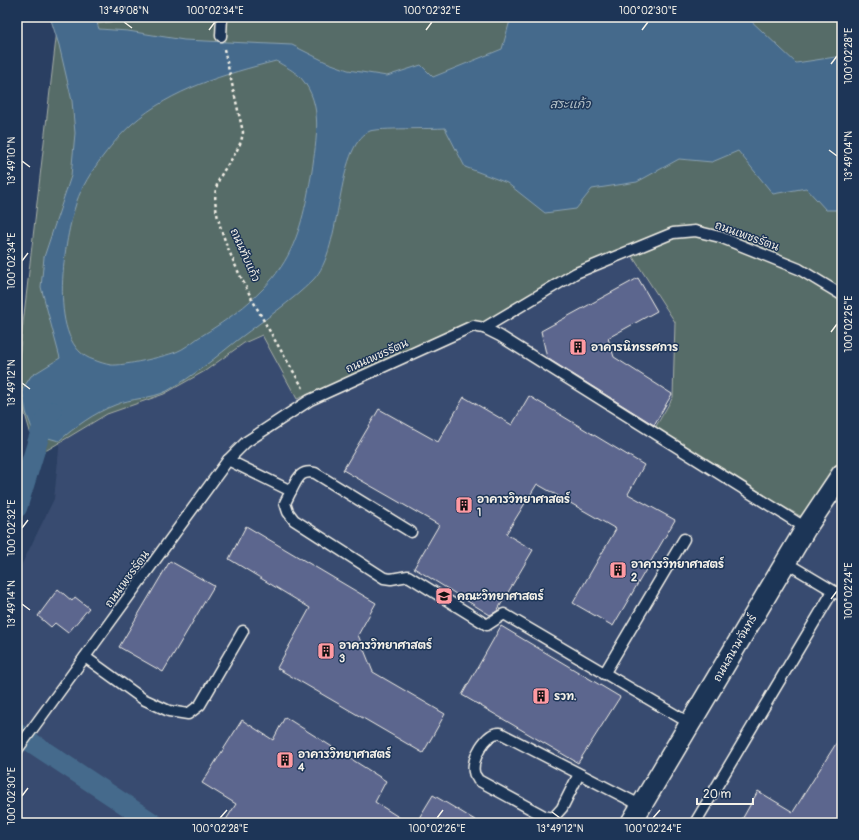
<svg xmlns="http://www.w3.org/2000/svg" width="859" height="840" font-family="Pangolin,'Playpen Sans Thai',sans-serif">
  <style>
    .built { fill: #394b6f }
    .green { fill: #576c68; stroke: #a6aea8 }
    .water { fill: #446b8c; stroke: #8aa1b1; fill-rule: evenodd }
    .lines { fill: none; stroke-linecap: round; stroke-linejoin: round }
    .canal { stroke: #446b8c; stroke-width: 20 }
    .building { fill: #5c668e; stroke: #f4f1e8 }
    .lane-casing { stroke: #f4f1e8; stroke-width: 13 }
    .street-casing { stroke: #f4f1e8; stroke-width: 23 }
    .path { stroke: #f4f1e8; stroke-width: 2.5; stroke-dasharray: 3 3; stroke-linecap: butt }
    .lane { stroke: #1d3557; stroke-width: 10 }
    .street { stroke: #1d3557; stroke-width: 20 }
    .ticks { fill: none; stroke: #f4f1e8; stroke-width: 1.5 }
    .labels { text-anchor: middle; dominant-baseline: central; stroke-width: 3; stroke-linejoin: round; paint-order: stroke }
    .street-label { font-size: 11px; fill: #f4f1e8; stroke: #1d3557 }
    .poi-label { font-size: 11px; font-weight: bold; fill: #f4f1e8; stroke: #1d3557; text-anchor: start }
    .water-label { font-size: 12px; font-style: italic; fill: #b6c2c8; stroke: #1d3557 }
    .neatline { fill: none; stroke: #f4f1e8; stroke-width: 1.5 }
    .ticks-label { font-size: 10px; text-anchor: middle; fill: #f4f1e8 }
  </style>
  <rect width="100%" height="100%" fill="#2a3f62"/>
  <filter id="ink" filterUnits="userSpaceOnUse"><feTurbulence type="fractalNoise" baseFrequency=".025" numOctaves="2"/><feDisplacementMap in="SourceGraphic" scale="8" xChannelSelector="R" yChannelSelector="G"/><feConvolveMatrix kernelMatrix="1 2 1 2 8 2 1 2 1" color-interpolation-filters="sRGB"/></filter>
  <g filter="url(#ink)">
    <polygon class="built" points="77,17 842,17 842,823 17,823 17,574 54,499 94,107"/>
    <polygon class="green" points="141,17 842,17 842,463 802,517 652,433 673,397 675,322 629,251 488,321 297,399 262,335 244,343 205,371 164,394 107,414 37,456 17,386 17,375 57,30"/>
    <path class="water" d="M 50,17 L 95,17 L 99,29 L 128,31 L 184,40 L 292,45 L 326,62 L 348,70 L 387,76 L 421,65 L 433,77 L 502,49 L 511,17 L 747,17 L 796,63 L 842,56 L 842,210 L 826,210 L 806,188 L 773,194 L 738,151 L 712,162 L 679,159 L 637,182 L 592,189 L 576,209 L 545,213 L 507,183 L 465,167 L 445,128 C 432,129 378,128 370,131 C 334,147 344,249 313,280 C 291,302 265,319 240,338 C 216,357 194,376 167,391 C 151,399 131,398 115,405 C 94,413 75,427 59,441 L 34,434 L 26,412 L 22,390 L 31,376 L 60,358 L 41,287 L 44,257 L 71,176 L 75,133 L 72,101 L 59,45 ZM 276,61 C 284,66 295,71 301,78 C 324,104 316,141 312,171 C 306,204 300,239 281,267 C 261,297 229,319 198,338 C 191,343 184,349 176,352 C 162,357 124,366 111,365 C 105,364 99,362 94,360 C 46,346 64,243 75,207 C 82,180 111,143 132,124 C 172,89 225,74 276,61 Z"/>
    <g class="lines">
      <g class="canal">
        <polyline points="17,508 43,424 52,411"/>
        <polyline points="17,733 153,823"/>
      </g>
    </g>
    <g class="building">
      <polygon points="638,278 657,311 608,338 614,357 672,394 654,425 547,358 541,331"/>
      <polygon points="529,396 644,465 628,494 675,520 613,626 573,603 616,529 537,484 506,534 533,550 497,611 490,615 414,568 439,525 343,470 379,409 438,442 464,397 512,425"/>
      <polygon points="246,526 376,603 358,635 373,672 445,714 423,753 277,668 310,608 229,559"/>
      <polygon points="170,561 214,586 163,672 119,647"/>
      <polygon points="58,589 72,601 75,597 89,608 68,633 55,623 51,627 38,616"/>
      <polygon points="501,626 620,697 578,763 462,695"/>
      <polygon points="285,717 386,781 375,802 408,823 224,823 236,804 202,783 242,720 273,740"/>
      <polygon points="842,734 842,823 740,823 758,791 793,812"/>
      <polygon points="433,795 480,823 416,823"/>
    </g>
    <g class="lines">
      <defs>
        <g id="lane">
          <polyline points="221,36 222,17"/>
          <polyline points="484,328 500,336 806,528"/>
          <polyline points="228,460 291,491 285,503 288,512 294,520 384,578 391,579 408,576 487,625 504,614 691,724"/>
          <path d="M 291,491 C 297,480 300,469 315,473 L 411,532"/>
          <polyline points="785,562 842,596"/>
          <polyline points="85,657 143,699 169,711 188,714 200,705 243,631"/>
          <polyline points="604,674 684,539"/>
          <polyline points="17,750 228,460 246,442 310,400 473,326 484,328 576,273 673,233 695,231 720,237 799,269 842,295"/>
          <path d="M 579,774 L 562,808 L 553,818 L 544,816 L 478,780 C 477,777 474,775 474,772 C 471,759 486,732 500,733 L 642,806"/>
          <polyline points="695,823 833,591"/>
        </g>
        <polyline id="street" points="631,823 806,528 842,474"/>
      </defs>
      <use href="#lane" class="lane-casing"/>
      <use href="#street" class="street-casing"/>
      <path class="path" d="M 224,49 L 243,132 C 240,156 220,168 216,189 C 207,234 279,346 303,388"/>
      <use href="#lane" class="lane"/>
      <use href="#street" class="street"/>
    </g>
  </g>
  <path class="ticks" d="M 124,22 L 132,28M 209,30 L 215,22M 426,30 L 432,22M 642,30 L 648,22M 831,64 L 837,56M 829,150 L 837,156M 22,161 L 30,167M 22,261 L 28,253M 831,332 L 837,324M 22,383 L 30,389M 22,528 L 28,520M 831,599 L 837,591M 22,604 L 30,610M 22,796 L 28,788M 552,812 L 560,818M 220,818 L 227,810M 437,818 L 443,810M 653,818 L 660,810"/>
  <defs>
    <symbol id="building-square" viewBox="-11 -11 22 22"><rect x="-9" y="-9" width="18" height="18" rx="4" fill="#ff9aa2" stroke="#1d3557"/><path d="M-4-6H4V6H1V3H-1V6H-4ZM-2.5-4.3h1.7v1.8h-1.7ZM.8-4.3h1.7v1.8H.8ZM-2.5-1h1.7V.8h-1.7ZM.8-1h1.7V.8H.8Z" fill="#111"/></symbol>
    <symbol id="university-square" viewBox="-11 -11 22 22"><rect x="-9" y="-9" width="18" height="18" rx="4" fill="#ff9aa2" stroke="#1d3557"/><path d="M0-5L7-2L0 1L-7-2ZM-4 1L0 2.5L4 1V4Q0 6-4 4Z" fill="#111"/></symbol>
  </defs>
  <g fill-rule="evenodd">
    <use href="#building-square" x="568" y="337" width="20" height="20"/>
    <use href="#building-square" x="454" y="495" width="20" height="20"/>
    <use href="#building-square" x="608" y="560" width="20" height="20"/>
    <use href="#university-square" x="434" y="586" width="20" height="20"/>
    <use href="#building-square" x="316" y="641" width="20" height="20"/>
    <use href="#building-square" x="531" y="686" width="20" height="20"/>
    <use href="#building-square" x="275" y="750" width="20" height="20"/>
  </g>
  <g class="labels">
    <g class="street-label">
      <text transform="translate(747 236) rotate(20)">ถนนเพชรรัตน</text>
      <text transform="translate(245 255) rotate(66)">ถนนทับแก้ว</text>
      <text transform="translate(377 356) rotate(-24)">ถนนเพชรรัตน</text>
      <text transform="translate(127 579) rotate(-54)">ถนนเพชรรัตน</text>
      <text transform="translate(735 648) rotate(-60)">ถนนสนามจันทร์</text>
    </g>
    <g class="poi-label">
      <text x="591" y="347">อาคารนิทรรศการ</text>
      <text x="477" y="499">อาคารวิทยาศาสตร์<tspan x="477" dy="13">1</tspan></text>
      <text x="631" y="564">อาคารวิทยาศาสตร์<tspan x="631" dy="13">2</tspan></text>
      <text x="457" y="596">คณะวิทยาศาสตร์</text>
      <text x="339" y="645">อาคารวิทยาศาสตร์<tspan x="339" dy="13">3</tspan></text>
      <text x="554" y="696">รวท.</text>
      <text x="298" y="754">อาคารวิทยาศาสตร์<tspan x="298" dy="13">4</tspan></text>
    </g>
    <g class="water-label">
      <text x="570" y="104">สระแก้ว</text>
    </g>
  </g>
  <rect width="859" height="840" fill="none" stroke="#1d3557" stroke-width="44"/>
  <path d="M697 798v6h56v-6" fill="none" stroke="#f4f1e8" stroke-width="2"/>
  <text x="703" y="798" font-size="12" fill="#f4f1e8" stroke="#1d3557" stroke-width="3" paint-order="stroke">20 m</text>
  <rect x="22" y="22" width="815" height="796" class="neatline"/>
  <g class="ticks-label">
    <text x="124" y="14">13°49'08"N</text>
    <text x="215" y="14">100°02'34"E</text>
    <text x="432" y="14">100°02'32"E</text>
    <text x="648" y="14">100°02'30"E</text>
    <text transform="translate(848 56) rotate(-90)" y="4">100°02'28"E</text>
    <text transform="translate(848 156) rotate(-90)" y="4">13°49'04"N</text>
    <text transform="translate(11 161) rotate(-90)" y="4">13°49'10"N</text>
    <text transform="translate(11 261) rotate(-90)" y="4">100°02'34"E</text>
    <text transform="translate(848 324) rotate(-90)" y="4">100°02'26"E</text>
    <text transform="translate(11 383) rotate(-90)" y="4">13°49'12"N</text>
    <text transform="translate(11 528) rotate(-90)" y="4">100°02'32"E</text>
    <text transform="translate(848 591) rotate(-90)" y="4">100°02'24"E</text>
    <text transform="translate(11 604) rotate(-90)" y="4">13°49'14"N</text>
    <text transform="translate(11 796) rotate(-90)" y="4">100°02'30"E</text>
    <text x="220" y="832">100°02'28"E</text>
    <text x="437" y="832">100°02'26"E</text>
    <text x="560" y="832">13°49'12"N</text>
    <text x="653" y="832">100°02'24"E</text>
  </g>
</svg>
